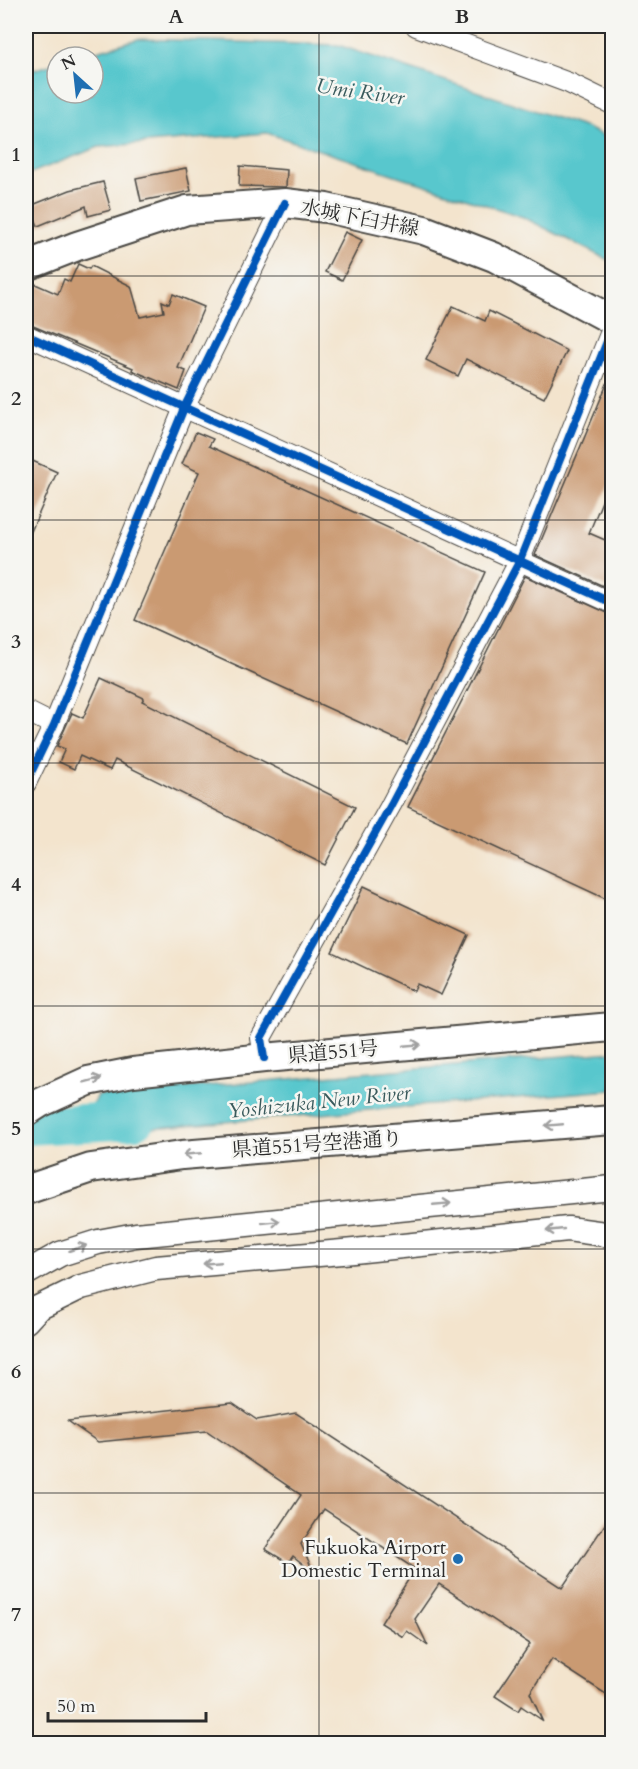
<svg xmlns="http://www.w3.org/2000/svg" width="638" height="1769" font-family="Cardo,'Noto Serif JP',serif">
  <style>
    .water { fill: #59c7cd; stroke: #42797c; stroke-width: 1.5 }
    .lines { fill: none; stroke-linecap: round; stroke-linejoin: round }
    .river { stroke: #59c7cd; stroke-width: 38 }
    .building { fill: #ca9a72 }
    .minor-casing { stroke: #494743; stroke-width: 22 }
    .tertiary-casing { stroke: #494743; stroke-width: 27 }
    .secondary-casing { stroke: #494743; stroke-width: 32 }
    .minor { stroke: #fff; stroke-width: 20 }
    .tertiary { stroke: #fff; stroke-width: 24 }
    .secondary { stroke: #fff; stroke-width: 28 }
    .cycleway-casing { stroke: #f6f6f2; stroke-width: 11 }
    .cycleway { stroke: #0057b8; stroke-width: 8 }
    .oneway { stroke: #a0a0a0 }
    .grid { fill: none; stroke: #2b2b2b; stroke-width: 1.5; stroke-opacity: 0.55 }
    .poi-dot { fill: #1f6fb2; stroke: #f6f6f2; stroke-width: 2 }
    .labels { text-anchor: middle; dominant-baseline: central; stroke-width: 5; stroke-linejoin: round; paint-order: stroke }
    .street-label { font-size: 20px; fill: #2b2b2b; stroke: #f6f6f2 }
    .poi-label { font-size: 20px; fill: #2b2b2b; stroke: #f6f6f2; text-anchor: end }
    .water-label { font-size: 21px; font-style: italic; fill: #395a5c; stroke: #f6f6f2 }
    .neatline { fill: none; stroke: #2b2b2b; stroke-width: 2 }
    .grid-label { font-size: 20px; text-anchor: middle; font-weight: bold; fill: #2b2b2b }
  </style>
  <rect width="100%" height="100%" fill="#f6f6f2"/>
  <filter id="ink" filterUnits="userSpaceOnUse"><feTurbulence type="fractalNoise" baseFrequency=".0167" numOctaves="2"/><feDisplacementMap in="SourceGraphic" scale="12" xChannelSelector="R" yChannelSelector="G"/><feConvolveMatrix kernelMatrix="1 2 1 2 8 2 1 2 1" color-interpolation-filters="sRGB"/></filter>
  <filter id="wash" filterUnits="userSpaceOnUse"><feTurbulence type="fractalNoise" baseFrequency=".008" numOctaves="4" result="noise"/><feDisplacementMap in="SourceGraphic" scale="24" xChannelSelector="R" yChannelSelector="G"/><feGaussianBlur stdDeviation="1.35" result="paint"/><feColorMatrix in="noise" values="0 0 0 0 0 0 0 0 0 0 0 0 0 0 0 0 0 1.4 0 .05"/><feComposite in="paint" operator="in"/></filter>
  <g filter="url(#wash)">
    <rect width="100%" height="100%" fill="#f3e4cd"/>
    <g class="water">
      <polygon points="138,39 338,45 587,128 612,140 612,262 523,217 267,133 99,147 26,175 26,72 57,63 57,93 93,93 93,57 77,57"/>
      <polygon points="612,1052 612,1090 79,1134 98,1095"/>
    </g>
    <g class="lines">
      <polyline class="river" points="26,1126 136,1120"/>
    </g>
    <g id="blocks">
      <g class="building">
        <polygon points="240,166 287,170 286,187 239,186"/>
        <polygon points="186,168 191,191 141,201 136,178"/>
        <polygon points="103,182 111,210 88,216 86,206 38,226 30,206 70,190"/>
        <polygon points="345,232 362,240 342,280 325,272"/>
        <polygon points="78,264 89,269 91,266 131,286 140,317 164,312 162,301 169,304 173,294 204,307 178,368 186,371 179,390 132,370 133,368 26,323 26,300 33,283 58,294 64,279 70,282"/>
        <polygon points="453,306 485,321 489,311 567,351 544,398 466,359 458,376 426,360"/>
        <polygon points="612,372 612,477 589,533 612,543 612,590 535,555"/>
        <polygon points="196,432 213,439 209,446 485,572 407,744 135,620 199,472 182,464"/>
        <polygon points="26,458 57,472 26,543"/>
        <polygon points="525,576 612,615 612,885 606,899 408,807"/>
        <polygon points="101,678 144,698 142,701 355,807 325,865 115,760 110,770 80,756 74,769 59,762 65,749 57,746 72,713 83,718"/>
        <polygon points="364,886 469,935 441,995 417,984 414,991 332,952"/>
        <polygon points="232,1403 257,1420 296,1413 562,1588 612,1514 612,1698 552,1659 530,1693 542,1720 521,1706 518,1711 495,1696 530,1644 439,1584 415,1619 428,1646 407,1631 403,1637 381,1623 415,1569 324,1509 301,1544 314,1573 293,1556 288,1563 265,1549 301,1495 207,1431 98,1442 68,1421"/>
      </g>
    </g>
  </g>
  <g filter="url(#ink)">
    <use href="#blocks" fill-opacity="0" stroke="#494743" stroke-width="1.5"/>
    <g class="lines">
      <defs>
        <g id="minor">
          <polyline points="416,26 569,83 612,104"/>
          <polyline points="26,335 612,603"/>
          <polyline points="26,711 54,725"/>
          <polyline points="26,783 54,725 184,408 285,203"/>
          <polyline points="264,1058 261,1038 391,805 519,562 612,329"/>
        </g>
        <g id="tertiary">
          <polyline points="26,1273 60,1254 98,1242 136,1235 612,1188"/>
          <polyline points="26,1321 38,1308 81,1287 156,1268 354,1251 568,1229 612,1235"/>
        </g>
        <g id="secondary">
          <polyline points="26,266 77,246 187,210 285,203 326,208 424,230 494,257 612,320"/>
          <polyline points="26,1112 40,1103 88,1081 133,1072 264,1058 612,1027"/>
          <polyline points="26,1190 91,1168 182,1155 612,1120"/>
        </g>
      </defs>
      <use href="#minor" class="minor-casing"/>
      <use href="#tertiary" class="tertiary-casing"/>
      <use href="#secondary" class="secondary-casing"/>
      <use href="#minor" class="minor"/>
      <use href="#tertiary" class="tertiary"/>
      <use href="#secondary" class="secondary"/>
      <defs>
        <g id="cycleway">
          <polyline points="26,335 612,603"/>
          <polyline points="26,783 54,725 184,408 285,203"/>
          <polyline points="264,1058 261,1038 391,805 519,562 612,329"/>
        </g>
      </defs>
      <use href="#cycleway" class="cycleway-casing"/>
      <use href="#cycleway" class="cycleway"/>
    </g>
    <defs><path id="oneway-shaft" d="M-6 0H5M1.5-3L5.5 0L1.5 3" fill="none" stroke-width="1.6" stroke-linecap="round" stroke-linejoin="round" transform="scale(1.5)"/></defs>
    <g class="oneway">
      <use href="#oneway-shaft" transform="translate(412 1045) rotate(-5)"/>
      <use href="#oneway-shaft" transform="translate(93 1080) rotate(-15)"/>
      <use href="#oneway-shaft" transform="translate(554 1125) rotate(175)"/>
      <use href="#oneway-shaft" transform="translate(192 1154) rotate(175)"/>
      <use href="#oneway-shaft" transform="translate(442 1204) rotate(-5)"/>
      <use href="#oneway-shaft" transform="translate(271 1222) rotate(-6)"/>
      <use href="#oneway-shaft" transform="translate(555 1230) rotate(174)"/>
      <use href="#oneway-shaft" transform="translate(78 1248) rotate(-18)"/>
      <use href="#oneway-shaft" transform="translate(212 1263) rotate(175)"/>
    </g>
  </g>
  <path class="grid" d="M 319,26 L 319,1744M 26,276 L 612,276M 26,520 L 612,520M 26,763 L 612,763M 26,1006 L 612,1006M 26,1249 L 612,1249M 26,1493 L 612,1493"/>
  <circle class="poi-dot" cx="458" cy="1559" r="6"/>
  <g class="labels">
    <g class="street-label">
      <text transform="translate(360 218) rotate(11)">水城下臼井線</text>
      <text transform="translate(333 1052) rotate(-5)">県道551号</text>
      <text transform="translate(317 1144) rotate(-4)">県道551号空港通り</text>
    </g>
    <g class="poi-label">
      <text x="446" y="1547">Fukuoka Airport<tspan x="446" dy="23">Domestic Terminal</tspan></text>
    </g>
    <g class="water-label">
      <text transform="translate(360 92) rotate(8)">Umi River</text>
      <text transform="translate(319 1102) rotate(-6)">Yoshizuka New River</text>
    </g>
  </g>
  <rect width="638" height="1769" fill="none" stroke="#f6f6f2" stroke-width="66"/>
  <g transform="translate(75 75) rotate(333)"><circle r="28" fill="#f6f6f2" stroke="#a5a5a2" stroke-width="1.5"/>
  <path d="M0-4.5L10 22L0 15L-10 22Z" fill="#1f6fb2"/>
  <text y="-9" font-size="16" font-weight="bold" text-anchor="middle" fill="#2b2b2b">N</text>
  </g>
  <path d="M48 1712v9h158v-9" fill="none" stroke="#2b2b2b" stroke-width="3"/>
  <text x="57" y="1712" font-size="18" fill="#2b2b2b" stroke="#f6f6f2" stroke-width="4.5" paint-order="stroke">50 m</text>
  <rect x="33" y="33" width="572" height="1703" class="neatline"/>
  <g class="grid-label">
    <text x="176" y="23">A</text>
    <text x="462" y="23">B</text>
    <text x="16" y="161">1</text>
    <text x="16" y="405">2</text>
    <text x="16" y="648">3</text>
    <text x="16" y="891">4</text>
    <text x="16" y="1135">5</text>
    <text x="16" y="1378">6</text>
    <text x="16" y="1621">7</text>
  </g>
</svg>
